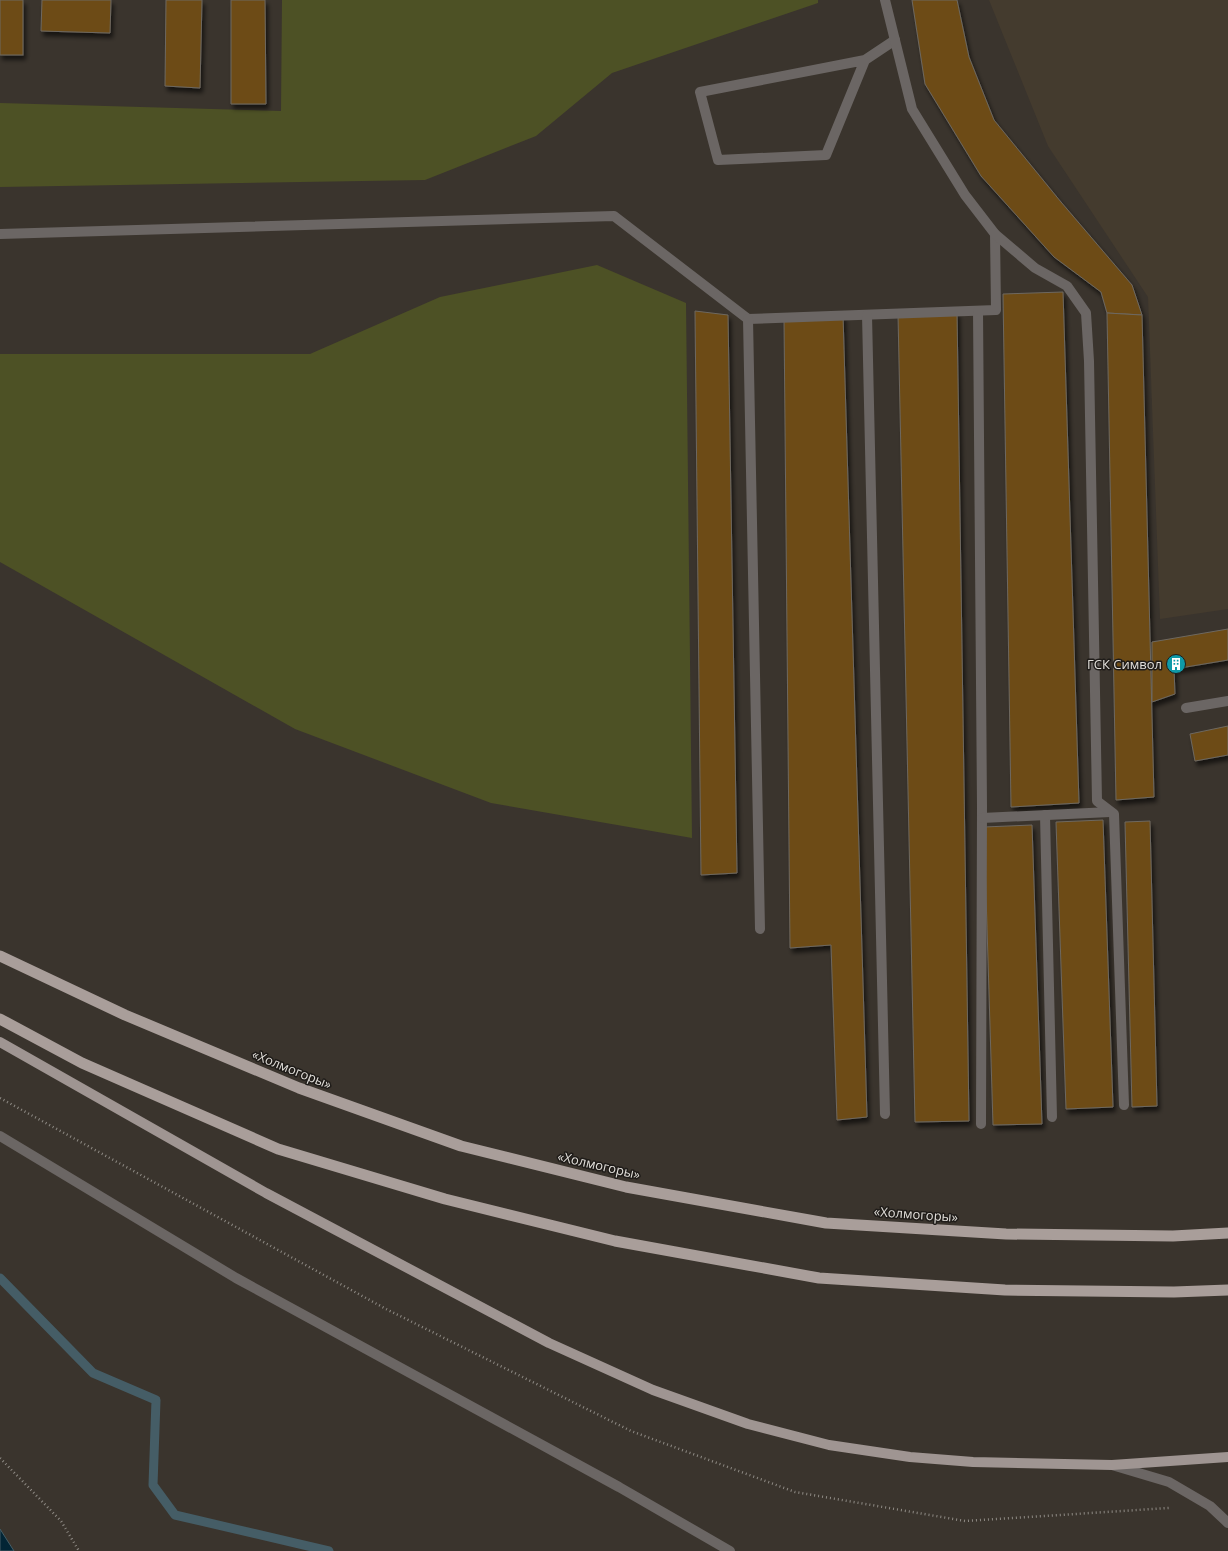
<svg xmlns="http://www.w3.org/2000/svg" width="1228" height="1551" font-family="'Open Sans',sans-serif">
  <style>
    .built { fill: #443b2e }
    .green { fill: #4d5125 }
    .water { fill: #022535; stroke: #455d66 }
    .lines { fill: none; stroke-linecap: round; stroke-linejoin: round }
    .stream { stroke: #455d66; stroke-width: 9 }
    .building { fill: #6d4c15; stroke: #6e6860; filter: url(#shadow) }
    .path { stroke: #8f8b85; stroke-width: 2.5; stroke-dasharray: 1 3; stroke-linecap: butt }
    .service { stroke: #6b6664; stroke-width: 10 }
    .minor { stroke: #6b6664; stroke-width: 10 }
    .primary { stroke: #9f9592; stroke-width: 10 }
    .trunk { stroke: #a99e9a; stroke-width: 11 }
    .labels { text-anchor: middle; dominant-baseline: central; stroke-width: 3; stroke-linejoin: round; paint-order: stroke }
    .poi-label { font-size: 13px; fill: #e2dfda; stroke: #1f1c19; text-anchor: end }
    .street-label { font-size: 13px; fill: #e2dfda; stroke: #1f1c19 }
  </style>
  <defs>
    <filter id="shadow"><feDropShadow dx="2.5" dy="4.5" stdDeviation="2" flood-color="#0009"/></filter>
  </defs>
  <rect width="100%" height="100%" fill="#3a342d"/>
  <polygon class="built" points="989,0 1228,0 1228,609 1160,619 1148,297 1048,146"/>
  <g class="green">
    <polygon points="282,0 818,0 818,3 612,73 536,136 425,180 0,187 0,103 281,111"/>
    <polygon points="597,265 686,303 692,838 491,803 295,729 0,562 0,354 310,354 440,297"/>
  </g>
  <polygon class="water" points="0,1529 14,1551 0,1551"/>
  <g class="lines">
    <polyline class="stream" points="0,1278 93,1373 156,1400 153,1485 175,1515 329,1551"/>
  </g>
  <g class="building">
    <rect x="0" y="0" width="23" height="55"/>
    <polygon points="42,0 111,0 110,33 41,31"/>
    <polygon points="166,0 202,0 200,88 165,86"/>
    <polygon points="231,0 265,0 266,104 231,104"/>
    <polygon points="912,0 957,0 969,57 994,120 1061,202 1132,285 1142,315 1107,313 1101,292 1054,257 981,176 925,84"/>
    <polygon points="1063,292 1079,803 1011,807 1003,294"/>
    <polygon points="695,311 728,315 737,873 701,875"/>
    <polygon points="957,312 969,1121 915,1122 898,314"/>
    <polygon points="1107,313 1142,315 1154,797 1116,800"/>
    <polygon points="843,315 867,1117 837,1120 831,945 790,948 784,318"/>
    <polygon points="1228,629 1228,660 1174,669 1175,694 1152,702 1152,642"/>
    <polygon points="1228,726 1228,755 1195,761 1190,734"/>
    <polygon points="1103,820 1113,1107 1066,1109 1056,822"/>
    <polygon points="1150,821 1157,1106 1132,1107 1125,822"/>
    <polygon points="1032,825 1042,1124 993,1125 984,827"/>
  </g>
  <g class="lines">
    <g class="path">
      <polyline points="0,1098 386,1309 631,1431 795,1492 965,1521 1169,1508"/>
      <polyline points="0,1458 61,1521 79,1551"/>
    </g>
    <g class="service">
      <polyline points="865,60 700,92 718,160 826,155 865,60 895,40"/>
      <polyline points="0,234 614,216 748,319 996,310 995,234"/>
      <polyline points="978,311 982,807 981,1124"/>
      <polyline points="867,315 885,1114"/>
      <polyline points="748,319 760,929"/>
      <polyline points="1186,708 1228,701"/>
      <polyline points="1045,815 1052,1117"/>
      <polyline points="982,818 1110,812"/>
      <polyline points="0,1136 236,1278 619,1487 730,1551"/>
      <polyline points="1112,1465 1169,1482 1210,1506 1228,1523"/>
    </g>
    <polyline class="minor" points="885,0 912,109 965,195 995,234 1035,268 1067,286 1086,313 1089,361 1097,801 1114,814 1124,1105"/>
    <polyline class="primary" points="0,1042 266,1193 549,1343 653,1390 748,1424 829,1445 910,1457 973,1462 1112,1465 1228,1457"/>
    <g class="trunk">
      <polyline points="0,956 125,1015 299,1088 461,1146 626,1187 826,1223 1006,1234 1173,1236 1228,1233"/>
      <polyline points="0,1019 82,1063 278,1149 445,1199 615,1241 819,1278 1005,1290 1174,1292 1228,1290"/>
    </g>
  </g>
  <defs>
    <symbol id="building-disc" viewBox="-11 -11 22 22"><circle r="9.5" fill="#0f9aa8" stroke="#1f1c19"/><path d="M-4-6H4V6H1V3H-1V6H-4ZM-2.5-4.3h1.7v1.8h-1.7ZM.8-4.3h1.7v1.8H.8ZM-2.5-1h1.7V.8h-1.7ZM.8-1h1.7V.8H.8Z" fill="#fff"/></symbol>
  </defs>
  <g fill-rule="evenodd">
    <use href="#building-disc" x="1165" y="653" width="22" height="22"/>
  </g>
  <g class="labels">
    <g class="poi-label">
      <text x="1162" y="664">ГСК Символ</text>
    </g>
    <g class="street-label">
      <text transform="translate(292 1069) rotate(22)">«Холмогоры»</text>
      <text transform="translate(599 1165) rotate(13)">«Холмогоры»</text>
      <text transform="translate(916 1214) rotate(4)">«Холмогоры»</text>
    </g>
  </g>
</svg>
